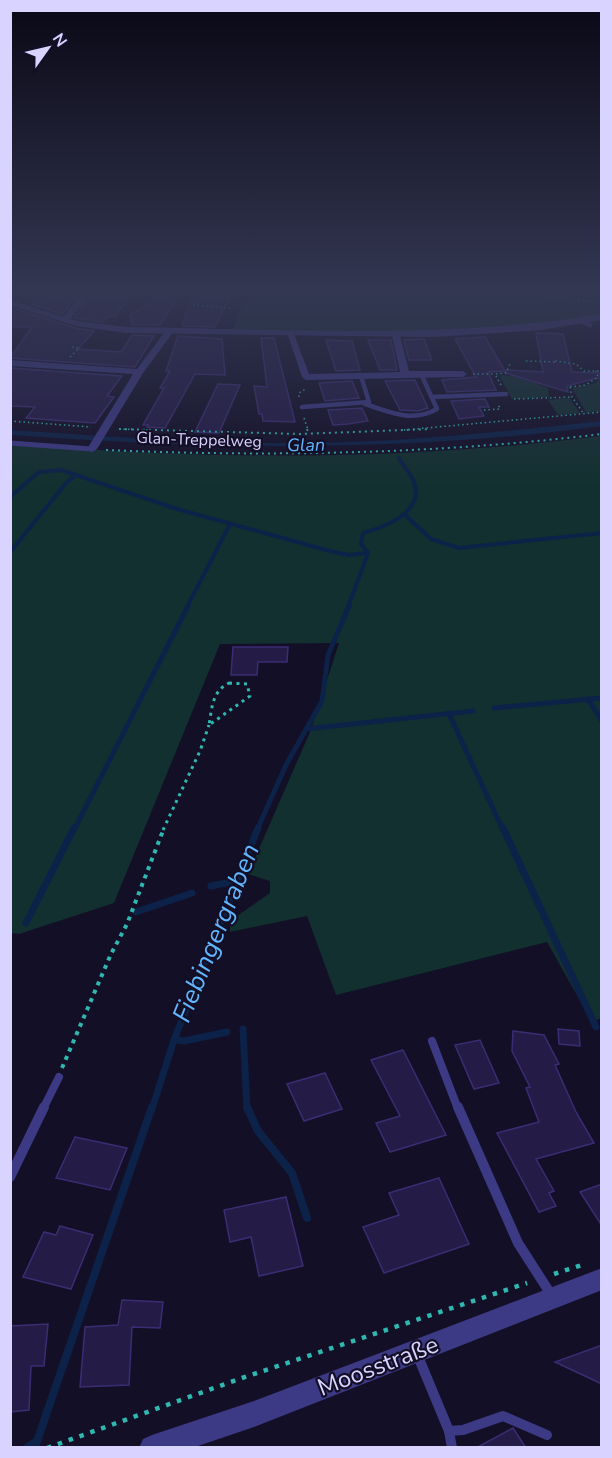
<svg xmlns="http://www.w3.org/2000/svg" width="612" height="1458" font-family="'Nunito Sans',sans-serif">
  <style>
    .green { fill: #12302f }
    .water { fill: #0c2248 }
    .lines { fill: none; stroke-linecap: round; stroke-linejoin: round }
    .stream-far3 { stroke: #0c2248; stroke-width: 4 }
    .stream-far2 { stroke: #0c2248; stroke-width: 5 }
    .stream-far1 { stroke: #0c2248; stroke-width: 7 }
    .stream { stroke: #0c2248; stroke-width: 8 }
    .building { fill: #241b47; stroke: #3b2d73; stroke-width: 1.5 }
    .path-far4 { stroke: #2fb8b0; stroke-width: 1.5; stroke-dasharray: 1.5 3; stroke-linecap: butt }
    .path-far3 { stroke: #2fb8b0; stroke-width: 2; stroke-dasharray: 2 4; stroke-linecap: butt }
    .path-far2 { stroke: #2fb8b0; stroke-width: 3; stroke-dasharray: 3 4.5; stroke-linecap: butt }
    .path-far1 { stroke: #2fb8b0; stroke-width: 4; stroke-dasharray: 4 5; stroke-linecap: butt }
    .path { stroke: #2fb8b0; stroke-width: 4.5; stroke-dasharray: 4.5 7; stroke-linecap: butt }
    .service-far3 { stroke: #3d3a85; stroke-width: 4.5 }
    .service-far2 { stroke: #3d3a85; stroke-width: 5 }
    .service-far1 { stroke: #3d3a85; stroke-width: 8 }
    .service { stroke: #3d3a85; stroke-width: 10 }
    .minor { fill: #3d3a85; fill-rule: evenodd }
    .tertiary { fill: #3d3a85; fill-rule: evenodd }
    .labels { text-anchor: middle; dominant-baseline: central; stroke-width: 4.5; stroke-linejoin: round; paint-order: stroke }
    .far-street-label { font-size: 16px; fill: #d9d4ff; stroke: #130f26 }
    .far-water-label { font-size: 18px; font-style: italic; fill: #62b6ff; stroke: #130f26 }
    .near-street-label { font-size: 24px; fill: #d9d4ff; stroke: #130f26 }
    .near-water-label { font-size: 26px; font-style: italic; fill: #62b6ff; stroke: #130f26 }
  </style>
  <rect width="100%" height="100%" fill="#130f26"/>
  <g class="green">
    <path d="M 247,289 L 601,289 L 601,314 C 480,337 355,331 233,331 Z"/>
    <polygon points="600,374 601,374 601,411 586,413 572,388 596,383"/>
    <path d="M 499,375 C 517,375 532,382 548,388 L 549,397 L 512,399 Z"/>
    <polygon points="569,398 580,413 558,415 548,400"/>
    <path d="M 601,436 L 601,1018 L 592,1022 L 547,942 L 336,995 L 307,916 L 230,932 L 230,921 L 270,893 L 270,881 L 248,874 L 310,732 L 339,643 L 220,644 L 114,903 L 19,934 L 11,933 L 10,444 C 211,460 402,461 601,436 Z"/>
  </g>
  <path class="water" d="M 602,421 L 601,426 C 403,453 210,449 11,435 L 10,430 C 104,436 198,444 293,443 C 396,443 499,432 602,421 Z"/>
  <g class="lines">
    <g class="stream-far3">
      <polyline points="10,497 39,472 61,470 177,509 330,551 348,555 368,553"/>
      <polyline points="405,515 431,539 459,548 602,533"/>
      <polyline points="10,552 67,482 76,475"/>
      <polyline points="187,607 230,524"/>
      <path d="M 348,607 L 368,553 L 361,544 L 363,533 C 385,527 425,512 414,482 C 411,474 403,466 399,458"/>
    </g>
    <g class="stream-far2">
      <polyline points="588,699 602,721"/>
      <polyline points="494,708 602,698"/>
      <polyline points="449,714 503,830"/>
      <polyline points="306,729 473,711"/>
      <polyline points="74,830 188,606"/>
      <polyline points="257,830 286,765 322,701 328,655 349,606"/>
    </g>
    <g class="stream-far1">
      <polyline points="503,828 596,1027"/>
      <polyline points="211,886 236,881"/>
      <polyline points="136,912 192,893"/>
      <polyline points="26,923 74,828"/>
      <polyline points="243,1029 247,1109"/>
      <polyline points="174,1040 184,1041 227,1032"/>
      <polyline points="152,1109 174,1040 258,828"/>
    </g>
    <g class="stream">
      <polyline points="247,1107 258,1131 292,1173 307,1218"/>
      <polyline points="35,1447 152,1107"/>
      <polyline points="26,1448 37,1441"/>
    </g>
  </g>
  <g class="building">
    <polygon points="73,289 82,290 62,314 31,304"/>
    <polygon points="104,289 134,289 115,317 107,317 103,322 74,318 96,291"/>
    <polygon points="193,289 234,289 215,327 182,326 190,300 200,301"/>
    <polygon points="160,296 177,298 160,325 132,325 130,315"/>
    <polygon points="16,309 75,328 94,331 78,349 121,352 132,335 154,336 135,367 10,358 32,327 10,327 10,311"/>
    <polygon points="536,333 563,334 572,372 601,373 601,377 567,386 568,392 505,373 506,370 543,372"/>
    <polygon points="178,336 222,339 225,375 195,374 165,428 147,427 148,425 143,425 164,388 160,388 170,371 166,371"/>
    <polygon points="485,337 505,371 488,372 496,390 447,392 442,380 476,377 455,339"/>
    <polygon points="261,338 274,338 295,422 263,421 262,414 259,414 254,386 267,387"/>
    <polygon points="424,339 432,360 409,360 404,340"/>
    <polygon points="326,340 352,341 360,370 336,371"/>
    <polygon points="368,340 391,340 397,370 380,370"/>
    <polygon points="10,368 122,376 107,396 114,397 95,423 26,418 35,407 10,406"/>
    <polygon points="415,380 428,408 418,411 400,410 385,381"/>
    <polygon points="352,381 359,398 325,401 319,383"/>
    <polygon points="218,384 240,385 219,433 195,432"/>
    <polygon points="485,399 489,407 479,407 484,416 459,419 451,401"/>
    <polygon points="362,408 368,421 348,424 333,425 328,410"/>
    <polygon points="233,647 288,647 287,662 258,662 257,675 231,675"/>
    <polygon points="558,1029 579,1031 580,1046 559,1044"/>
    <polygon points="513,1031 544,1035 559,1064 555,1065 576,1112 594,1143 536,1159 554,1191 549,1193 556,1206 539,1212 497,1133 539,1122 526,1088 530,1087 512,1051"/>
    <polygon points="480,1040 499,1083 474,1089 455,1045"/>
    <polygon points="403,1050 446,1135 390,1152 376,1123 400,1116 371,1060"/>
    <polygon points="325,1073 342,1109 304,1121 287,1084"/>
    <polygon points="75,1137 127,1148 110,1190 56,1178"/>
    <polygon points="439,1178 469,1244 384,1273 363,1227 399,1215 389,1193"/>
    <polygon points="602,1184 602,1226 580,1192"/>
    <polygon points="286,1197 303,1266 259,1276 251,1237 230,1242 224,1210"/>
    <polygon points="60,1226 93,1235 71,1289 23,1277 44,1232 56,1235"/>
    <polygon points="122,1300 163,1302 160,1328 132,1327 129,1385 80,1387 85,1327 118,1325"/>
    <polygon points="48,1324 44,1366 31,1366 29,1410 10,1412 10,1326"/>
    <polygon points="602,1345 602,1384 555,1362"/>
    <polygon points="513,1428 526,1448 476,1448"/>
  </g>
  <g class="lines">
    <g class="path-far4">
      <polyline points="521,289 534,295 602,303"/>
      <polyline points="193,305 231,308"/>
      <polyline points="70,357 79,348 71,347"/>
      <polyline points="526,361 557,362"/>
      <polyline points="555,361 576,364 584,371 602,371"/>
      <polyline points="473,374 495,374"/>
      <polyline points="501,385 495,374 506,373 510,364"/>
      <polyline points="570,387 586,385 598,377 596,371"/>
      <polyline points="570,387 572,397 584,414"/>
      <polyline points="299,397 299,393 307,388"/>
      <polyline points="514,399 572,397"/>
      <polyline points="484,410 500,409 498,404"/>
      <polyline points="304,418 308,430"/>
      <polyline points="10,421 91,427"/>
      <polyline points="119,429 148,430"/>
      <polyline points="404,430 602,412"/>
    </g>
    <g class="path-far3">
      <polyline points="119,429 300,434 431,429"/>
      <polyline points="307,429 309,434"/>
      <path d="M 106,450 C 272,457 437,454 602,434"/>
    </g>
    <g class="path-far2">
      <path d="M 229,683 L 247,684 L 250,696 L 209,725 C 212,708 212,691 229,683 Z"/>
      <polyline points="163,830 200,751 209,725"/>
    </g>
    <polyline class="path-far1" points="62,1068 111,954 127,924 164,828"/>
    <g class="path">
      <polyline points="554,1274 582,1265"/>
      <polyline points="47,1448 242,1378 527,1283"/>
    </g>
    <g class="service-far3">
      <polyline points="581,321 590,325"/>
      <polyline points="432,397 506,394"/>
      <path d="M 365,404 C 390,412 412,423 437,409 L 422,376"/>
      <polyline points="302,407 369,402 361,376"/>
    </g>
    <polyline class="service-far2" points="10,443 92,449"/>
    <g class="service-far1">
      <polyline points="432,1041 458,1109"/>
      <polyline points="43,1109 59,1077"/>
    </g>
    <g class="service">
      <polyline points="458,1107 518,1243 552,1296"/>
      <polyline points="10,1177 44,1107"/>
      <polyline points="417,1354 449,1431 452,1448"/>
      <polyline points="449,1431 463,1430 503,1416 547,1435"/>
    </g>
    <g class="minor">
      <polygon points="86,289 94,289 68,322 62,322 62,318"/>
      <polygon points="167,329 174,331 143,373 97,449 92,452 87,449 133,374 10,366 10,360 137,369"/>
      <polygon points="287,332 294,334 309,374 400,372 392,335 396,333 400,335 409,371 463,371 467,374 463,377 306,380 302,377"/>
    </g>
    <g class="tertiary">
      <path d="M 10,300 L 77,321 L 127,327 C 285,329 445,340 602,314 L 602,320 L 541,330 L 433,337 L 127,333 L 76,326 L 10,305 Z"/>
      <polygon points="602,1268 602,1290 254,1427 192,1448 139,1448 143,1439 152,1435 254,1401"/>
    </g>
  </g>
  <linearGradient id="sky" x2="0" y2="1"><stop stop-color="#0a0815"/><stop offset="0.59" stop-color="#333752"/><stop offset="1" stop-color="#333752" stop-opacity="0"/></linearGradient>
  <rect width="612" height="493" fill="url(#sky)"/>
  <g class="labels">
    <g class="far-street-label">
      <text transform="translate(199 440) rotate(2)">Glan-Treppelweg</text>
    </g>
    <g class="far-water-label">
      <text transform="translate(306 445) rotate(-1)">Glan</text>
    </g>
    <g class="near-street-label">
      <text transform="translate(378 1366) rotate(-21)">Moosstraße</text>
    </g>
    <g class="near-water-label">
      <text transform="translate(216 933) rotate(-68)">Fiebingergraben</text>
    </g>
  </g>
  <rect width="612" height="1458" fill="none" stroke="#d9d4ff" stroke-width="24"/>
  <g transform="translate(48 48) rotate(56)" stroke="#130f26" stroke-width="4.5" paint-order="stroke">
  <path d="M0-4.5L10 22L0 15L-10 22Z" fill="#d9d4ff"/>
  <text y="-9" font-size="16" font-weight="bold" text-anchor="middle" fill="#d9d4ff">N</text>
  </g>
</svg>
